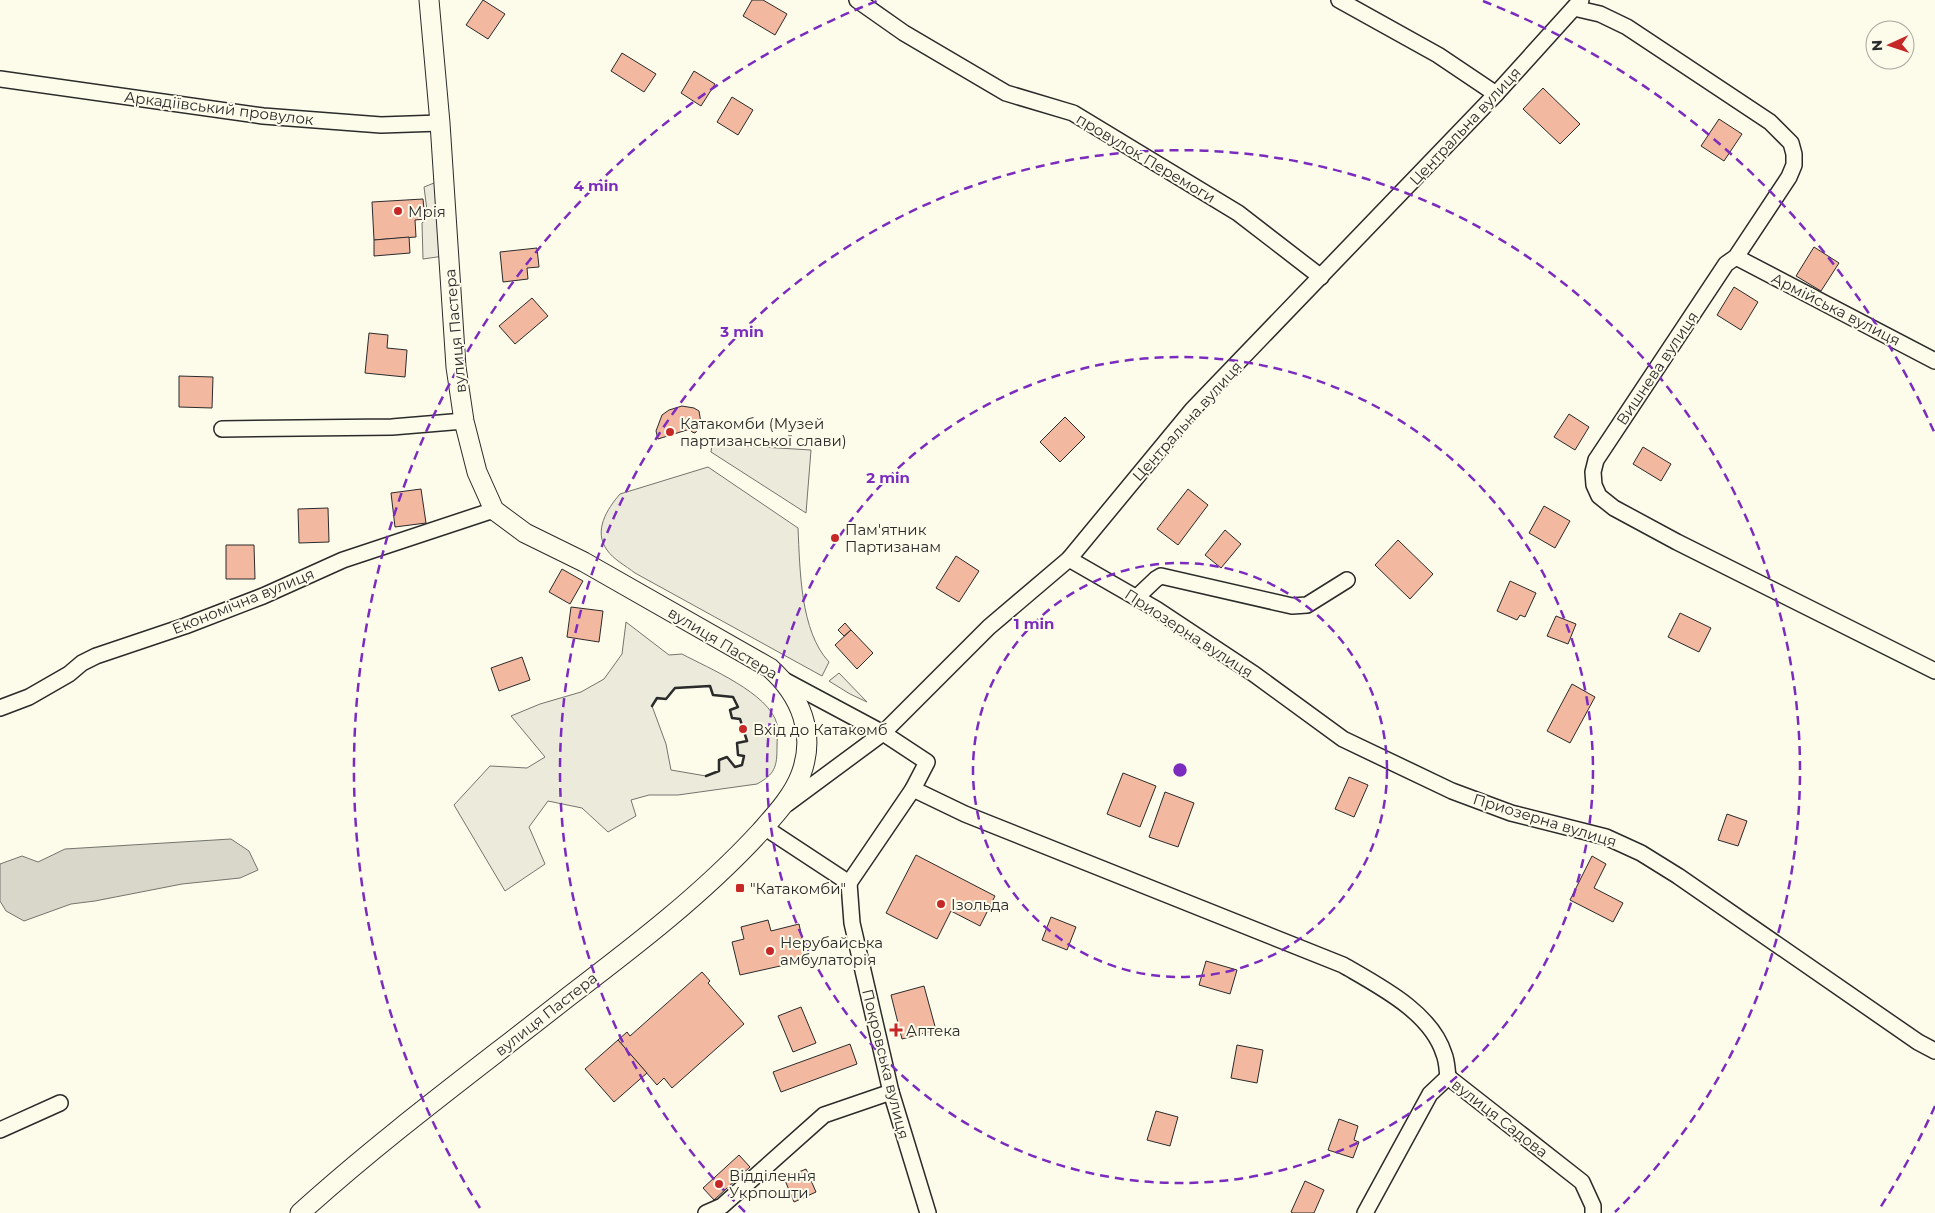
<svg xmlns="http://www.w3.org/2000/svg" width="1935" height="1213" font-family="Montserrat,sans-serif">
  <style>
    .green { fill: #ecebdb; stroke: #74746e; fill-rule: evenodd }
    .parking { fill: #eceadb; stroke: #74746e }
    .water { fill: #d8d7c9; stroke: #74746e }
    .building { fill: #f2b8a0; stroke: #2b2b2b }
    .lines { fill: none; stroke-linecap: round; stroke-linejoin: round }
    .minor-casing { stroke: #2b2b2b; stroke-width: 18 }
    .tertiary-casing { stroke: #2b2b2b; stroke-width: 21 }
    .minor { stroke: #fdfbea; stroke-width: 15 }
    .tertiary { stroke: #fdfbea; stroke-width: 19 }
    .wall { stroke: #2b2b2b; stroke-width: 2.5 }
    .ring { fill: none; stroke: #7b2cbf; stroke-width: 2.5; stroke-dasharray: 9 6 }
    .poi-dot { fill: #c62828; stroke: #fdfbea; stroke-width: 2 }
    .labels { text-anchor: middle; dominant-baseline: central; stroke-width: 4; stroke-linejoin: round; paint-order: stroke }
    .street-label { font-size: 15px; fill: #2b2b2b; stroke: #fdfbea }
    .poi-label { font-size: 15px; fill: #2b2b2b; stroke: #fdfbea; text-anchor: start }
    .centre { fill: #7b2cbf; stroke: #fdfbea; stroke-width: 2.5 }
    .ring-label { font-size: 15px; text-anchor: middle; font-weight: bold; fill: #7b2cbf; stroke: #fdfbea; stroke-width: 4; stroke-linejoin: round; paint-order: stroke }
  </style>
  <rect width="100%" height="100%" fill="#fdfbea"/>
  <g class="green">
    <polygon points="712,444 811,450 806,513 711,452"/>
    <path d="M 708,467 L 798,528 C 800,569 800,631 829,662 L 822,676 L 635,573 C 626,566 613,559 607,550 C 593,531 607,509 620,494 Z"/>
    <path d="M 626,622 L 669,655 L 682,654 C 708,668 769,693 777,724 C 778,730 777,740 777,747 C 777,767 775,774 757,784 L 678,795 L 649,795 L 631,800 L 636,816 L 608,832 L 582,808 L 548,801 L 529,827 L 545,864 L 505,891 L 454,805 L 490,766 L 527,768 L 545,757 L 511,716 L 540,704 L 581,692 L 604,679 L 622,654 ZM 710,686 L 713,695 L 733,697 L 738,707 L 730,710 L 732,718 L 740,719 L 747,741 L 737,743 L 738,755 L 744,756 L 742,765 L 735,767 L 727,757 L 719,760 L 719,771 L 706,776 L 671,770 L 666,744 L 652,706 L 657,699 L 666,699 L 675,688 Z"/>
    <polygon points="839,673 867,702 850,694 829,681"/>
  </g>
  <polygon class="parking" points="439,181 444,256 423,259 422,223 428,218 424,187"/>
  <polygon class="water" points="231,839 249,851 258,870 240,878 182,884 95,901 71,904 24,921 6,911 0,901 0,864 22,856 38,862 65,849"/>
  <g class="building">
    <polygon points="483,0 505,14 488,39 466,25"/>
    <polygon points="752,0 763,0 787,14 775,35 743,16"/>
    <polygon points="622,53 656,74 644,92 611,71"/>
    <polygon points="694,71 715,84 701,106 681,93"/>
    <polygon points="1543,88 1580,124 1560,144 1523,109"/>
    <polygon points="732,97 753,110 738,135 717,122"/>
    <polygon points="1719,119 1742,134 1724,161 1701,146"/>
    <polygon points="423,199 425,219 415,220 416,237 374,240 372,202"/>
    <polygon points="409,237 410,253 374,256 374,240"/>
    <polygon points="1814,247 1839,263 1821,291 1796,276"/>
    <polygon points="537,248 539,267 527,268 528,279 503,282 500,252"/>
    <polygon points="1734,287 1758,302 1741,330 1717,315"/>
    <polygon points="532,298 548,316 515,344 499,326"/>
    <polygon points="369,333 388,335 387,348 407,350 405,377 365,373"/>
    <polygon points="179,376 213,377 212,408 179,407"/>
    <polygon points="682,406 694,408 699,411 701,423 699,428 695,433 692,432 690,429 658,439 656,431 662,415 669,410"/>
    <polygon points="1569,414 1589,427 1575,450 1554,437"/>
    <polygon points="1065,417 1085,437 1060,462 1040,442"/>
    <polygon points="1643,447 1671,464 1661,481 1633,464"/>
    <polygon points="421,489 426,523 395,527 391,493"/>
    <polygon points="1188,489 1208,505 1178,545 1157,529"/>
    <polygon points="1544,506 1570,521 1555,548 1529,533"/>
    <polygon points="328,508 329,542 299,543 298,509"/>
    <polygon points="1225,530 1241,544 1221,568 1205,555"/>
    <polygon points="1398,540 1433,574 1410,599 1375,565"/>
    <polygon points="226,545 254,545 255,579 226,579"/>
    <polygon points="956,556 979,571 959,602 936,588"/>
    <polygon points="562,569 583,581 570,604 549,592"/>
    <polygon points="1510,581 1536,593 1525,617 1520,615 1517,620 1497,611"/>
    <polygon points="571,607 603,611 599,642 567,637"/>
    <polygon points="1680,613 1711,628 1699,652 1668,637"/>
    <polygon points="1556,616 1576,624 1568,644 1547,636"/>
    <polygon points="845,623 851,630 844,636 838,630"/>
    <polygon points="851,630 873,653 857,669 835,645"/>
    <polygon points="522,657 530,680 499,691 491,668"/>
    <polygon points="1572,684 1595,697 1570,743 1547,731"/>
    <polygon points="1123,773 1156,786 1140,827 1107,814"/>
    <polygon points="1349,777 1368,785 1354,817 1335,809"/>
    <polygon points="1165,792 1194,803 1178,847 1149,837"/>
    <polygon points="1727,814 1747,821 1738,846 1718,840"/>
    <polygon points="916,855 995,896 980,926 951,911 937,939 886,913"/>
    <polygon points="1592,856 1606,864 1594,888 1623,903 1613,922 1570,900"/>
    <polygon points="1051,917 1076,927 1067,950 1042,940"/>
    <polygon points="768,920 771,931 799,924 807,960 740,975 732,942 744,939 741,927"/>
    <polygon points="1206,961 1237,970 1230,994 1199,985"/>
    <polygon points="702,972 710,981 708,983 744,1024 672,1088 664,1078 657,1085 618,1040 627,1032 630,1036"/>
    <polygon points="924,986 936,1030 902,1039 891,995"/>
    <polygon points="801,1007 816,1043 793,1052 778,1016"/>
    <polygon points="618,1040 647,1073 614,1102 585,1069"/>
    <polygon points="850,1044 857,1064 781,1092 773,1072"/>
    <polygon points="1237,1045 1263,1050 1257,1083 1231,1078"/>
    <polygon points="1156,1111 1178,1117 1170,1146 1147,1140"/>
    <polygon points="1339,1119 1358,1126 1354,1140 1359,1142 1353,1158 1328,1150"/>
    <polygon points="739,1155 750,1167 714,1200 703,1188"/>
    <polygon points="806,1169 816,1192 794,1202 784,1178"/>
    <polygon points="1305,1181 1324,1190 1314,1213 1293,1213 1291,1212"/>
  </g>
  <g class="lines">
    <defs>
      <g id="minor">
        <polyline points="857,0 904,33 1006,93 1073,113 1238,213 1321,277"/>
        <polyline points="1339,0 1438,55 1496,94"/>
        <polyline points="1574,8 1600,14 1627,27 1770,122 1791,143 1794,154 1794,165 1789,177 1736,257 1726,264 1596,460 1593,472 1594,485 1599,496 1614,508 1677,542 1935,671"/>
        <polyline points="0,79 263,116 381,125 440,123"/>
        <polyline points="1736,257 1935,361"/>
        <polyline points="222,429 392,427 464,421"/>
        <polyline points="1069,559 1156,609 1254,674 1343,739 1452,791 1511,813 1606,837 1641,853 1678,876 1918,1042 1935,1051"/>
        <polyline points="1137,597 1156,579 1161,576 1292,606 1307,605 1347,580"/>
        <path d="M 784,680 L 883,733 L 927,762 L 913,789 L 965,814 L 1343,965 C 1379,986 1431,1012 1444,1054 C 1447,1061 1447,1070 1448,1077"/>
        <polyline points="0,708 29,697 69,674 82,663 96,656 185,626 263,596 343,560 494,510"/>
        <polyline points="787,804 883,733 989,627 1069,559 1192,410 1496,94 1581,0"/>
        <polyline points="764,827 849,883 913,789"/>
        <polyline points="849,883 852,923 891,1092 928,1213"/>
        <polyline points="0,1130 60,1103"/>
        <polyline points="706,1213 722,1206 824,1115 891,1092"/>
        <polyline points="1365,1213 1430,1094 1448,1077 1582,1182 1593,1206 1593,1213"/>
      </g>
      <path id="tertiary" d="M 300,1213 C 385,1136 478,1068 568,997 C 635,946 703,894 760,832 C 775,815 793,796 801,774 C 816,734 801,696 770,668 L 584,562 L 525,533 L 494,510 L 477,472 L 464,421 L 456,367 L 440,123 L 429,0"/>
    </defs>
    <use href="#minor" class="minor-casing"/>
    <use href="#tertiary" class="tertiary-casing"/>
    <use href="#minor" class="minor"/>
    <use href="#tertiary" class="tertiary"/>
    <polyline class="wall" points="652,706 657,698 666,699 675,688 710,686 713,695 733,697 738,707 730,710 732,718 740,719 747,741 737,743 738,755 744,756 742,765 735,767 727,757 719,760 719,771 706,776"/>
  </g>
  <g class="ring">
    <circle cx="1180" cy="770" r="207"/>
    <circle cx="1180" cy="770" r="413"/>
    <path d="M745 1212A620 620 0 1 1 1615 1212"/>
    <path d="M1935 1106A826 826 0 0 1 1880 1208M480 1208A826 826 0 0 1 877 1M1483 1A826 826 0 0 1 1935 434"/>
  </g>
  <g class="poi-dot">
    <circle cx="398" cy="211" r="5"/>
    <circle cx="670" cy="432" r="5"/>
    <circle cx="835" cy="538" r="5"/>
    <circle cx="743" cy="729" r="5"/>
    <rect x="735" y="883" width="10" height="10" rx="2.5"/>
    <circle cx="941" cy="904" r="5"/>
    <circle cx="770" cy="951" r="5"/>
    <path d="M893.5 1022.5h5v5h5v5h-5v5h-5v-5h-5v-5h5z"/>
    <circle cx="719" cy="1184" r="5"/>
  </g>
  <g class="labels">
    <g class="street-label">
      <text transform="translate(219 108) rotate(7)">Аркадіївський провулок</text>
      <text transform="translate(1465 126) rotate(-47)">Центральна вулиця</text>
      <text transform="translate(1146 158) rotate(31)">провулок Перемоги</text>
      <text transform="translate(1836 309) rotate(27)">Армійська вулиця</text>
      <text transform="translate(455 331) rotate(-95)">вулиця Пастера</text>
      <text transform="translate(1657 368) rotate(-56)">Вишнева вулиця</text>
      <text transform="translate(1187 421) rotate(-48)">Центральна вулиця</text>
      <text transform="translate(243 601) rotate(-22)">Економічна вулиця</text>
      <text transform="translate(1189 633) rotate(33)">Приозерна вулиця</text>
      <text transform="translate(723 643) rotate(31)">вулиця Пастера</text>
      <text transform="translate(1545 820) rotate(17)">Приозерна вулиця</text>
      <text transform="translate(546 1014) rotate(-38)">вулиця Пастера</text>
      <text transform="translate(886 1064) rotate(76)">Покровська вулиця</text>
      <text transform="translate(1500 1118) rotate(38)">вулиця Садова</text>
    </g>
    <g class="poi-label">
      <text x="408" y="211">Мрія</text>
      <text x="680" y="423">Катакомби (Музей<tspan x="680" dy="17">партизанської слави)</tspan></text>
      <text x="845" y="529">Пам'ятник<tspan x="845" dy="17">Партизанам</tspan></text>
      <text x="753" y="729">Вхід до Катакомб</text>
      <text x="750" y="888">"Катакомби"</text>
      <text x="951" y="904">Ізольда</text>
      <text x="780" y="942">Нерубайська<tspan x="780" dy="17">амбулаторія</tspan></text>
      <text x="906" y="1030">Аптека</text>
      <text x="729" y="1175">Відділення<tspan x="729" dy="17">Укрпошти</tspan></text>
    </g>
  </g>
  <circle cx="1180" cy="770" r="8" class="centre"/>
  <g class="ring-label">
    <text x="596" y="191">4 min</text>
    <text x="742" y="337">3 min</text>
    <text x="888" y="483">2 min</text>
    <text x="1034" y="629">1 min</text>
  </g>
  <g transform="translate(1890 45) rotate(267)"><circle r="24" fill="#fdfbea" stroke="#a9a89e"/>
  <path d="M0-4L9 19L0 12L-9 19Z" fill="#c62828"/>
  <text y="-8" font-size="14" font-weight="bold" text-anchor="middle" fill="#2b2b2b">N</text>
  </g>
</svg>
